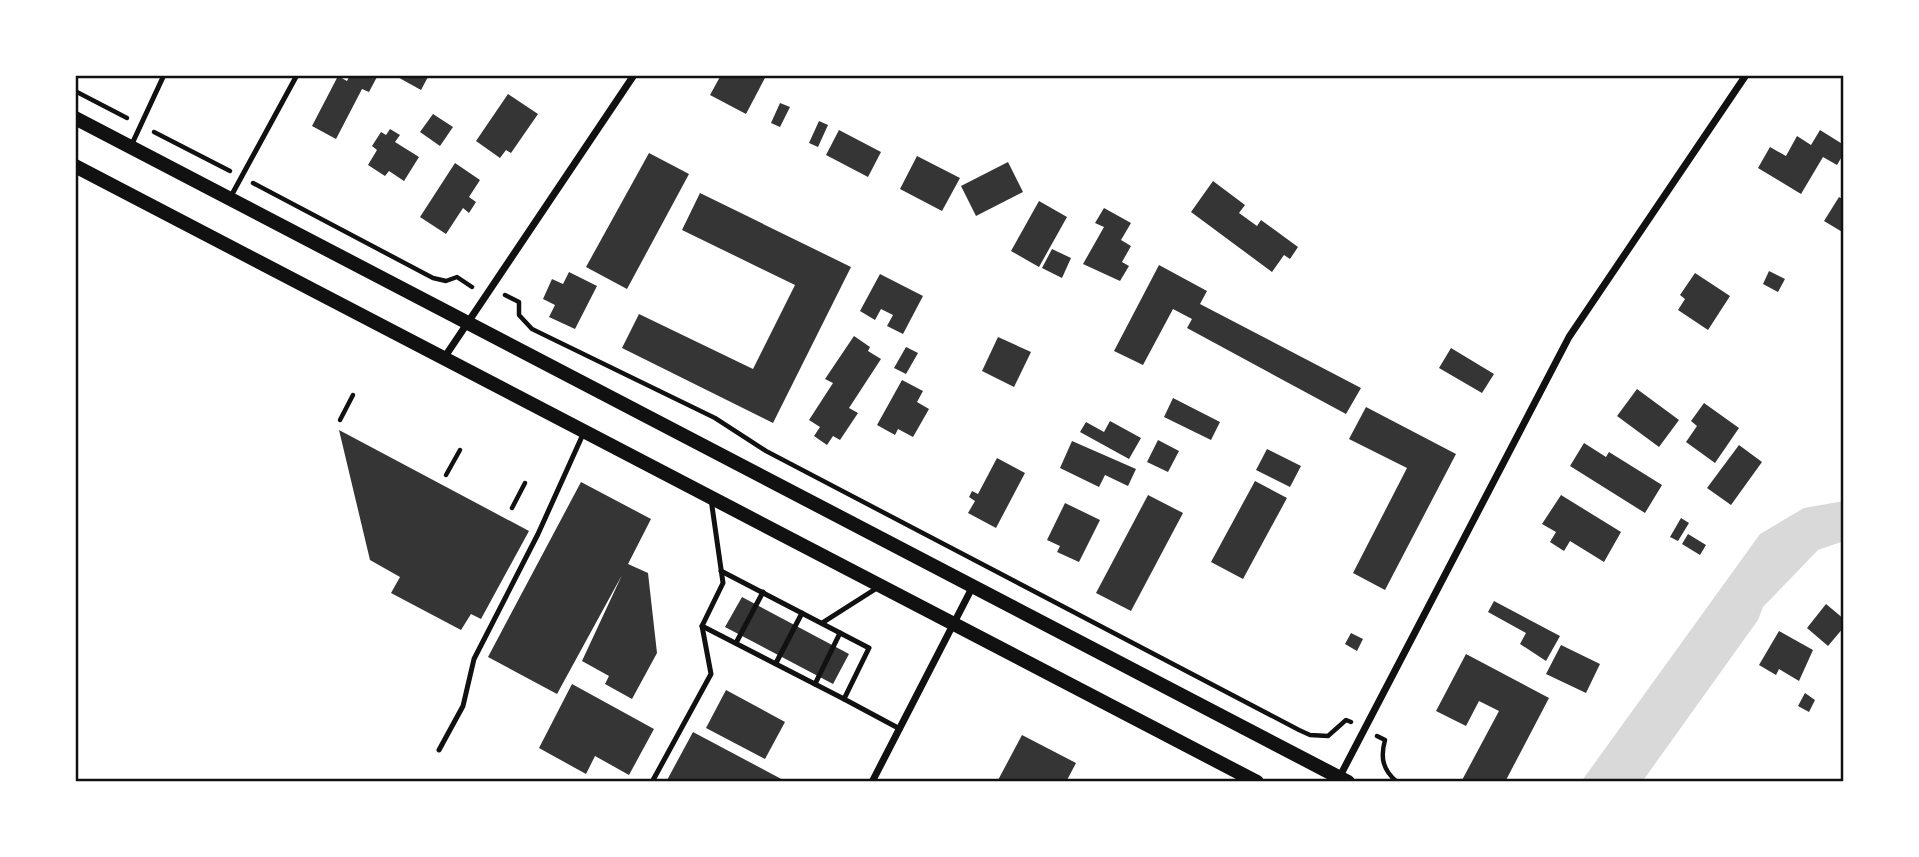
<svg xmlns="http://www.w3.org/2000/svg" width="1919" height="857" font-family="'PT Sans',sans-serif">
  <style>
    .water { fill: #d9d9d9 }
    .building { fill: #353535 }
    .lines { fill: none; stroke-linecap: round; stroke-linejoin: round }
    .path { stroke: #111; stroke-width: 4.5 }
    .service { stroke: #111; stroke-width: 5 }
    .minor { stroke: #111; stroke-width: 7 }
    .secondary { stroke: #111; stroke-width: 14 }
    .neatline { fill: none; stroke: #111; stroke-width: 2.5 }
  </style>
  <rect width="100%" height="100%" fill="#fff"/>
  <polygon class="water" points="1844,501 1844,541 1818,550 1763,607 1758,620 1642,782 1581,782 1760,534 1804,508"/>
  <g class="building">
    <polygon points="350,75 378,75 369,92 362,89 336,139 312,126 338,76 347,81"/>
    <polygon points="394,75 429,75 421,90"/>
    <polygon points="721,75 766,76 746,114 710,95"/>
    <polygon points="508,94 538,114 511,153 506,150 500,158 476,141"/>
    <polygon points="780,103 790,107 780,127 771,123"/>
    <polygon points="433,114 453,127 440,146 420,132"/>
    <polygon points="819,121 828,125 818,147 809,143"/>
    <polygon points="390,129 400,135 395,142 419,157 404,181 389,171 385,176 368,165 377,150 372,146 381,132 386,135"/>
    <polygon points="839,130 881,152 868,177 826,155"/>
    <polygon points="1820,130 1844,145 1844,153 1837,165 1823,157 1801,194 1758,168 1770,147 1786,156 1797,136 1811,145"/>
    <polygon points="649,153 689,174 627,289 586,267"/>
    <polygon points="917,156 960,178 942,211 900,189"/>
    <polygon points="1008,162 1023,192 976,216 961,186"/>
    <polygon points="455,163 480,180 469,197 476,202 469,213 463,208 446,234 420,217"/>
    <polygon points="1213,181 1245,205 1239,213 1257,226 1261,220 1298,247 1290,259 1284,255 1272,272 1191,212"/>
    <polygon points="700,193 851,267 773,423 622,348 639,314 753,369 795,285 682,230"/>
    <polygon points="1839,197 1844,200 1844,233 1824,221"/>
    <polygon points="1039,201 1067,217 1039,267 1011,251"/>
    <polygon points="1104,208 1131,223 1121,240 1131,246 1122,262 1129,266 1120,281 1083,264 1104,227 1095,223"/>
    <polygon points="1052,249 1071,258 1062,278 1042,268"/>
    <polygon points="1159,265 1207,291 1200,304 1361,388 1346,414 1187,328 1192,319 1173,309 1143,365 1114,351"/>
    <polygon points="1769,271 1785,279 1778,292 1763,284"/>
    <polygon points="569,272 597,286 575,329 549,317 555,305 543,299 552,279 563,284"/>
    <polygon points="1695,273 1730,296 1708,330 1678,310 1685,299 1680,295"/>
    <polygon points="880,274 923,296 903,334 887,326 893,315 881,309 875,320 860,311"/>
    <polygon points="854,336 870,347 868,351 881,359 849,408 858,413 840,440 833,436 827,445 814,436 820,427 809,420 833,383 825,379"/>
    <polygon points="998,337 1031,352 1014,387 982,371"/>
    <polygon points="906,347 918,353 906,374 894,368"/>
    <polygon points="1451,348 1494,374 1482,393 1439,368"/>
    <polygon points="902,380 923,391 917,402 929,409 913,437 898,429 895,435 877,425"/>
    <polygon points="1637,389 1679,420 1659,447 1617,416"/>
    <polygon points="1173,398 1220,422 1211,440 1164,417"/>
    <polygon points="1704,403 1739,428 1715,463 1686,442 1697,426 1691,421"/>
    <polygon points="1366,407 1456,454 1385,590 1353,573 1407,468 1349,439"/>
    <polygon points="1110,421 1141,438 1129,459 1080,432 1086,422 1104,432"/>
    <polygon points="339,430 529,531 481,619 471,614 461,630 391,593 400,577 370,560"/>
    <polygon points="1158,440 1179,451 1168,472 1147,462"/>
    <polygon points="1072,441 1136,469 1128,486 1105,475 1099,487 1060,468"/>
    <polygon points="1584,443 1606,457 1609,452 1662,485 1645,513 1570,466"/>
    <polygon points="1739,445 1762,462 1731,505 1707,488"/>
    <polygon points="1267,449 1301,466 1290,487 1256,470"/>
    <polygon points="997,458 1025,473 996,528 968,513 975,501 969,497 972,491 978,494"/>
    <polygon points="1255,481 1287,498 1243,579 1211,562"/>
    <polygon points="581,482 651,519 628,564 648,573 657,653 632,699 605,684 609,676 582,661 622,575 557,694 488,657"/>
    <polygon points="1148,495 1183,513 1131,611 1096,593"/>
    <polygon points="1561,495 1621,532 1604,562 1570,541 1564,551 1550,542 1556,532 1542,524"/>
    <polygon points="1065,503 1100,520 1079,562 1057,552 1060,546 1047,540"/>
    <polygon points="1681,518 1689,523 1678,541 1670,537"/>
    <polygon points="1688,534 1706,545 1700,555 1682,544"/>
    <polygon points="742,597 849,654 833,684 725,627"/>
    <polygon points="1494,601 1560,636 1546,661 1520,644 1526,633 1488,612"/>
    <polygon points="1826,604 1844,619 1844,627 1828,646 1807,628"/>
    <polygon points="1779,631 1813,650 1799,681 1779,669 1776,675 1759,665"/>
    <polygon points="1351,633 1363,639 1357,651 1345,644"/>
    <polygon points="1561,645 1600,664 1586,693 1546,674"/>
    <polygon points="1466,654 1549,698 1505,782 1461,782 1499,711 1479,701 1466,726 1436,711"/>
    <polygon points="572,684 654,729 629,775 595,756 586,774 539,748"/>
    <polygon points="726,690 785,722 765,759 706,728"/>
    <polygon points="1805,693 1815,700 1809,712 1798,706"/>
    <polygon points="693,732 787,782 666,782"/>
    <polygon points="1022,735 1076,763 1066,782 997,782"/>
  </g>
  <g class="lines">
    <g class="path">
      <polyline points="75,91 127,118"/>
      <polyline points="154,132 230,171"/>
      <polyline points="253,183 433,278 446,281 457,277 472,287"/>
      <polyline points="505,295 519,302 519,315 532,329 715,418 766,451 1299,730 1310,735 1328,736 1346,720 1351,722"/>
      <polyline points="340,420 353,395"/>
      <polyline points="446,475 460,450"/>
      <polyline points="512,508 525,483"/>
      <path d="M 1377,736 L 1385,740 C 1380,758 1383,770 1397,782"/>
    </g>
    <g class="service">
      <polyline points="131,146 164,75"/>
      <polyline points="230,198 297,75"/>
      <polyline points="721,571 869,648 844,699 900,729"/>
      <polyline points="822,623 877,588"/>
      <polyline points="702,626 844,699"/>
      <polyline points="736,643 763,592"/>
      <polyline points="776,663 802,613"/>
      <polyline points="815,684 840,633"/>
      <polyline points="439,750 463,706 474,659 538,534 584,432"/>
      <polyline points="652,782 711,674 702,626 723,583 711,499"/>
    </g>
    <g class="minor">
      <polyline points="444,358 634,75"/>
      <polyline points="1339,778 1569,337 1746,75"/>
      <polyline points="872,782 973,586"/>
    </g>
    <g class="secondary">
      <polyline points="75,118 1348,782"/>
      <polyline points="75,166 1257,782"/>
    </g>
  </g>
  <rect width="1919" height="857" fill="none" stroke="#ffffff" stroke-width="154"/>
  <rect x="77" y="77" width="1765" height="703" class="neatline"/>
</svg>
